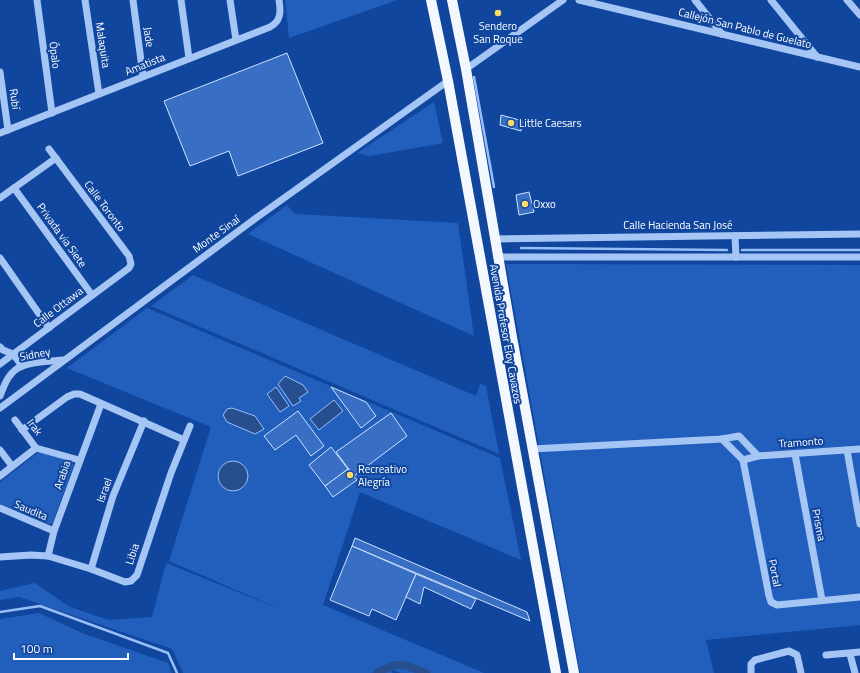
<svg xmlns="http://www.w3.org/2000/svg" width="860" height="673" font-family="'Titillium Web',sans-serif">
  <style>
    .green { fill: #225fbc }
    .water { fill: #274f90; stroke: #97bef8 }
    .lines { fill: none; stroke-linecap: round; stroke-linejoin: round }
    .stream { stroke: #97bef8; stroke-width: 2.5 }
    .canal { stroke: #274f90; stroke-width: 8 }
    .building { fill: #386fc4; stroke: #cee1fe }
    .minor { stroke: #a5c5f5; stroke-width: 7 }
    .major { stroke: #f3f7ff; stroke-width: 10 }
    .poi-dot { fill: #ffdc69; stroke: #10469d; stroke-width: 1.5 }
    .labels { text-anchor: middle; dominant-baseline: central; stroke-width: 4; stroke-linejoin: round; paint-order: stroke }
    .poi-label { font-size: 11px; fill: #fff; stroke: #10469d; text-anchor: start }
    .street-label { font-size: 11px; fill: #fff; stroke: #10469d }
  </style>
  <rect width="100%" height="100%" fill="#10469d"/>
  <g class="green">
    <polygon points="285,0 397,0 289,38"/>
    <polygon points="434,102 443,143 370,156 357,153"/>
    <polygon points="287,205 295,214 458,223 474,336 248,234"/>
    <polygon points="506,264 860,265 860,625 706,640 714,673 580,673"/>
    <polygon points="193,275 476,396 480,384 486,386 499,454 151,306"/>
    <polygon points="147,308 500,458 521,560 360,492 323,605 484,673 401,673 393,670 392,673 183,673 172,649 19,597 0,600 0,591 35,583 68,606 108,620 152,617 166,563 283,610 169,561 211,427 67,368"/>
    <polygon points="39,452 71,460 74,465 52,524 49,524 0,504 0,482"/>
    <polygon points="39,613 82,633 168,663 172,673 0,673 0,619"/>
  </g>
  <g class="water">
    <polygon points="285,376 303,385 308,392 299,398 301,401 293,406 278,384"/>
    <polygon points="276,387 289,406 280,412 267,394"/>
    <polygon points="334,400 343,411 319,430 310,419"/>
    <polygon points="232,408 255,416 264,429 255,434 227,422 223,415 227,409"/>
    <circle cx="233" cy="476" r="15"/>
  </g>
  <g class="lines">
    <g class="stream">
      <polyline points="474,77 494,187"/>
      <polyline points="521,248 727,250"/>
      <polyline points="742,250 860,250"/>
      <polyline points="0,612 40,606 168,653 177,673"/>
    </g>
    <path class="canal" d="M 377,673 C 400,660 403,664 426,673"/>
  </g>
  <g class="building">
    <polygon points="287,53 323,143 238,176 229,151 190,166 164,101"/>
    <polygon points="501,115 523,121 521,131 500,125"/>
    <polygon points="529,192 534,212 519,215 516,195"/>
    <polygon points="331,387 366,402 376,416 361,428"/>
    <polygon points="298,411 324,446 311,456 296,435 275,450 264,436"/>
    <polygon points="391,413 407,436 354,476 336,452"/>
    <polygon points="331,447 348,469 325,486 309,465"/>
    <polygon points="348,469 357,480 333,497 325,486"/>
    <polygon points="355,538 527,612 530,621 352,546"/>
    <polygon points="352,546 416,574 396,620 372,609 369,616 330,600"/>
    <polygon points="416,574 476,599 471,609 424,587 420,604 406,597"/>
  </g>
  <g class="lines">
    <g class="minor">
      <polyline points="37,0 52,113"/>
      <polyline points="85,0 99,94"/>
      <polyline points="133,0 143,76"/>
      <polyline points="181,0 189,58"/>
      <polyline points="230,0 236,40"/>
      <polyline points="579,0 860,67"/>
      <polyline points="695,0 722,34"/>
      <polyline points="771,0 817,57"/>
      <polyline points="847,0 860,15"/>
      <polyline points="466,69 563,0"/>
      <polyline points="0,72 8,130"/>
      <path d="M 0,133 L 270,27 C 281,21 281,12 279,0"/>
      <polyline points="14,188 92,295"/>
      <polyline points="0,198 56,158"/>
      <polyline points="735,236 736,257"/>
      <polyline points="496,239 860,234"/>
      <polyline points="499,257 860,257"/>
      <polyline points="0,258 49,328"/>
      <polyline points="0,347 3,350 13,354 22,366"/>
      <polyline points="0,364 129,268 131,264 129,256 49,149"/>
      <path d="M 0,396 C 3,388 6,379 12,373 C 22,361 47,362 62,360"/>
      <polyline points="0,408 256,218 448,81"/>
      <polyline points="15,420 36,448"/>
      <polyline points="22,430 67,397 74,394 80,394 184,440"/>
      <polyline points="722,439 743,460"/>
      <polyline points="36,448 79,460"/>
      <polyline points="532,449 722,439 739,436 758,456"/>
      <polyline points="0,450 12,466"/>
      <polyline points="847,450 860,524"/>
      <polyline points="795,454 822,600"/>
      <polyline points="743,460 769,596 771,602 777,605 860,597"/>
      <polyline points="743,460 758,456 860,449"/>
      <polyline points="0,476 36,448"/>
      <polyline points="0,508 54,531"/>
      <polyline points="48,556 54,531 101,404"/>
      <polyline points="0,557 31,555 48,556 91,569 125,582 131,581 137,575 171,473 190,426"/>
      <polyline points="91,569 113,496 144,421"/>
      <polyline points="850,654 855,673"/>
      <polyline points="826,655 860,652"/>
      <polyline points="751,673 751,664 755,660 789,651 797,655 801,673"/>
    </g>
    <g class="major">
      <polyline points="431,0 448,81 556,673"/>
      <polyline points="452,0 466,69 512,337 574,673"/>
    </g>
  </g>
  <g class="poi-dot">
    <circle cx="498" cy="13" r="4"/>
    <circle cx="511" cy="123" r="4"/>
    <circle cx="525" cy="204" r="4"/>
    <circle cx="350" cy="475" r="4"/>
  </g>
  <g class="labels">
    <g class="poi-label">
      <text x="498" y="26" text-anchor="middle">Sendero<tspan x="498" dy="13">San Roque</tspan></text>
      <text x="519" y="123">Little Caesars</text>
      <text x="533" y="204">Oxxo</text>
      <text x="358" y="469">Recreativo<tspan x="358" dy="13">Alegría</tspan></text>
    </g>
    <g class="street-label">
      <text transform="translate(745 28) rotate(14)">Callejón San Pablo de Guelato</text>
      <text transform="translate(149 37) rotate(82)">Jade</text>
      <text transform="translate(103 45) rotate(81)">Malaquita</text>
      <text transform="translate(55 55) rotate(82)">Ópalo</text>
      <text transform="translate(145 64) rotate(-22)">Amatista</text>
      <text transform="translate(15 99) rotate(82)">Rubí</text>
      <text transform="translate(105 206) rotate(53)">Calle Toronto</text>
      <text x="678" y="225">Calle Hacienda San José</text>
      <text transform="translate(216 234) rotate(-36)">Monte Sinaí</text>
      <text transform="translate(62 235) rotate(54)">Privada via Siete</text>
      <text transform="translate(58 307) rotate(-37)">Calle Ottawa</text>
      <text transform="translate(506 334) rotate(80)">Avenida Profesor Eloy Cavazos</text>
      <text transform="translate(35 354) rotate(-11)">Sidney</text>
      <text transform="translate(35 427) rotate(53)">Irak</text>
      <text transform="translate(801 442) rotate(-4)">Tramonto</text>
      <text transform="translate(62 475) rotate(-71)">Arabia</text>
      <text transform="translate(104 490) rotate(-70)">Israel</text>
      <text transform="translate(31 510) rotate(23)">Saudita</text>
      <text transform="translate(819 525) rotate(79)">Prisma</text>
      <text transform="translate(132 554) rotate(-72)">Libia</text>
      <text transform="translate(775 573) rotate(79)">Portal</text>
    </g>
  </g>
  <path d="M14 653v6h114v-6" fill="none" stroke="#ffffff" stroke-width="2"/>
  <text x="20" y="653" font-size="12" fill="#ffffff" stroke="#10469d" stroke-width="3" paint-order="stroke">100 m</text>
</svg>
